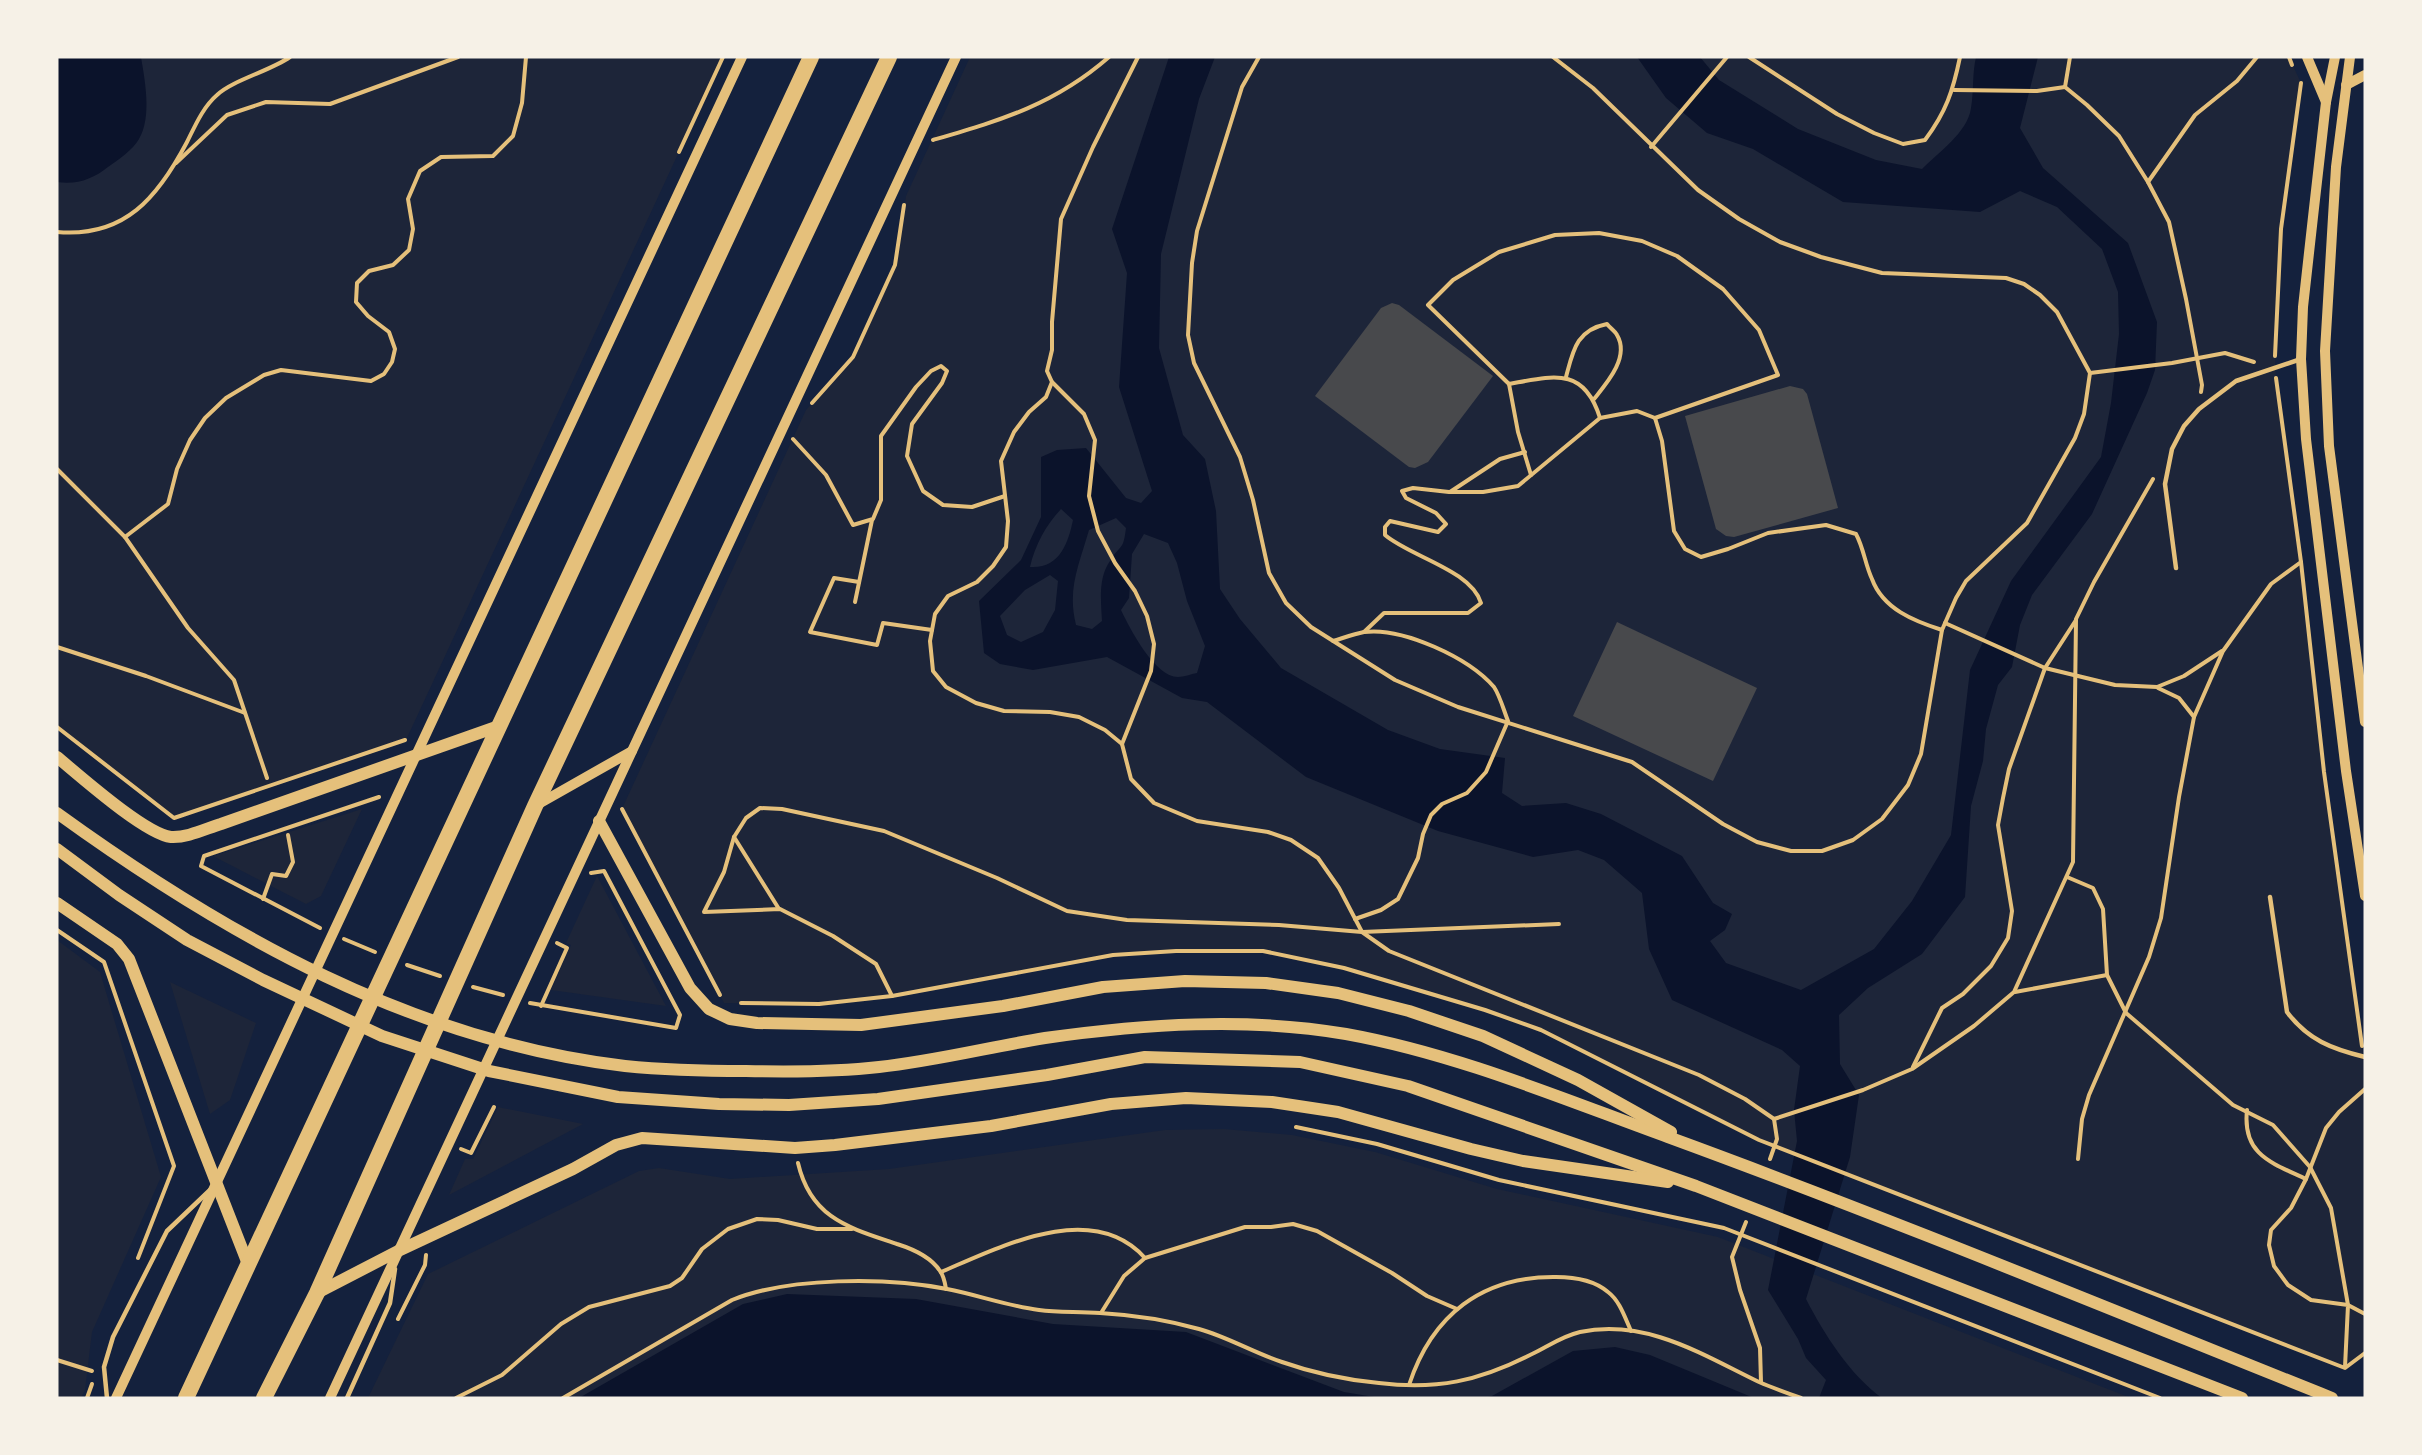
<svg xmlns="http://www.w3.org/2000/svg" width="2422" height="1455" font-family="'Work Sans',sans-serif">
  <style>
    .green { fill: #1d2539 }
    .water { fill: #0b132b; fill-rule: evenodd }
    .building { fill: #48494c }
    .lines { fill: none; stroke-linecap: round; stroke-linejoin: round }
    .path { stroke: #e5c07b; stroke-width: 4 }
    .service { stroke: #e5c07b; stroke-width: 4.5 }
    .tertiary { stroke: #e5c07b; stroke-width: 10 }
    .secondary { stroke: #e5c07b; stroke-width: 12 }
    .trunk { stroke: #e5c07b; stroke-width: 16 }
  </style>
  <rect width="100%" height="100%" fill="#14213d"/>
  <g class="green">
    <polygon points="57,57 723,57 406,740 174,818 57,727"/>
    <polygon points="970,57 2289,57 2301,83 2281,229 2275,368 2301,562 2324,772 2365,1068 2365,1353 2345,1368 1759,1140 1541,1030 1485,1010 1344,968 1263,951 1176,951 1113,955 892,996 819,1004 724,1003 621,811 806,410 853,357 895,265 906,196"/>
    <polygon points="362,809 321,896 306,904 213,856"/>
    <polygon points="597,876 666,1006 551,990 571,945 566,943"/>
    <polygon points="57,940 100,972 161,1177 92,1332 85,1390 81,1398 57,1398"/>
    <polygon points="170,982 256,1023 230,1100 210,1114"/>
    <polygon points="498,1107 583,1124 449,1195 465,1159 473,1159"/>
    <polygon points="1224,1129 1292,1135 1375,1152 1497,1189 1718,1237 2131,1398 368,1398 428,1274 639,1171 659,1168 730,1179 889,1169 1165,1130"/>
  </g>
  <g class="water">
    <path d="M 57,57 L 141,57 C 145,81 152,117 139,139 C 133,150 118,160 108,167 C 93,179 77,185 57,182 Z"/>
    <path d="M 1169,57 L 1215,57 L 1199,99 L 1161,254 L 1159,348 L 1183,435 L 1205,459 L 1216,511 L 1220,589 L 1240,619 L 1281,668 L 1388,730 L 1440,749 L 1505,758 L 1502,793 L 1522,806 L 1566,803 L 1601,814 L 1682,856 L 1713,903 L 1732,914 L 1725,930 L 1710,941 L 1726,963 L 1801,990 L 1874,949 L 1912,901 L 1951,835 L 1970,670 L 2011,581 L 2101,457 L 2111,403 L 2119,334 L 2118,292 L 2102,249 L 2057,207 L 2020,191 L 1980,212 L 1843,202 L 1753,149 L 1707,133 L 1666,98 L 1637,57 L 1700,57 L 1719,80 L 1798,129 L 1876,160 L 1922,169 C 1938,153 1968,132 1971,108 C 1974,91 1972,74 1976,57 L 2038,57 L 2020,128 L 2043,168 L 2128,243 L 2157,322 L 2155,370 L 2147,393 L 2092,514 L 2032,595 L 2020,625 L 2012,667 L 1998,685 L 1986,729 L 1983,761 L 1971,806 L 1965,897 L 1922,954 L 1868,988 L 1839,1015 L 1840,1064 L 1859,1095 L 1850,1157 L 1806,1299 C 1824,1334 1850,1375 1882,1398 L 1819,1398 L 1826,1380 L 1806,1358 L 1798,1339 L 1768,1290 L 1797,1141 L 1794,1110 L 1800,1066 L 1782,1050 L 1672,1000 L 1649,949 L 1642,893 L 1604,860 L 1578,850 L 1533,857 L 1438,831 L 1306,777 L 1207,702 L 1182,698 L 1107,657 L 1033,670 L 1000,664 L 984,653 L 979,601 L 1021,560 L 1041,517 L 1041,457 L 1057,450 L 1086,448 L 1126,498 L 1141,503 L 1152,491 L 1119,387 L 1127,273 L 1112,229 ZM 1061,509 L 1073,520 C 1068,544 1059,569 1030,567 C 1035,545 1046,525 1061,509 ZM 1116,518 L 1126,528 C 1123,552 1121,543 1110,561 C 1098,578 1101,601 1102,621 L 1092,629 L 1076,625 C 1067,589 1079,565 1089,530 ZM 1144,534 L 1168,543 L 1177,563 L 1187,601 L 1205,646 L 1197,673 C 1191,674 1184,677 1178,677 C 1155,677 1130,629 1121,610 L 1129,598 L 1132,554 ZM 1050,575 L 1058,581 L 1055,610 L 1043,632 L 1021,642 L 1007,635 L 1000,616 L 1025,590 Z"/>
    <polygon points="787,1294 916,1299 1053,1324 1186,1332 1344,1392 1380,1398 579,1398 743,1304"/>
    <polygon points="1615,1347 1650,1355 1754,1398 1484,1398 1492,1396 1573,1351"/>
  </g>
  <g class="building">
    <polygon points="1392,303 1399,305 1493,376 1428,462 1415,468 1409,467 1315,396 1381,308"/>
    <polygon points="1790,386 1803,389 1807,394 1838,508 1734,537 1726,536 1716,529 1685,416"/>
    <polygon points="1617,622 1757,688 1713,781 1573,716"/>
  </g>
  <g class="lines">
    <g class="path">
      <polyline points="1259,57 1242,87 1197,231 1192,263 1188,335 1194,363 1240,457 1253,500 1269,573 1286,603 1311,627 1395,680 1458,707 1632,762 1723,824 1757,842 1791,851 1822,851 1853,840 1882,819 1908,785 1921,754 1942,630 1956,598 1966,581 2027,523 2075,438 2084,414 2090,373 2057,312 2040,295 2024,284 2006,278 1882,273 1821,257 1780,242 1739,219 1698,190 1593,88 1553,57"/>
      <path d="M 1749,57 L 1837,114 L 1874,133 L 1903,144 L 1925,140 C 1946,112 1953,91 1960,57"/>
      <polyline points="2070,57 2065,87 2087,105 2119,136 2148,182 2169,222 2186,299 2202,385 2201,392"/>
      <polyline points="2289,57 2292,65"/>
      <polyline points="1954,90 2037,91 2065,87"/>
      <path d="M 933,140 C 1001,120 1054,105 1109,57"/>
      <polyline points="1651,147 1727,57"/>
      <polyline points="679,152 723,57"/>
      <polyline points="176,163 227,115 266,102 330,104 458,57"/>
      <polyline points="2148,182 2195,115 2237,81 2257,57"/>
      <path d="M 57,232 C 125,238 158,197 187,142 C 195,126 203,107 217,95 C 233,80 270,71 290,57"/>
      <polyline points="2275,356 2281,229 2301,83"/>
      <polyline points="2090,373 2172,363 2225,353 2254,362"/>
      <path d="M 1566,377 C 1573,351 1576,330 1607,324 C 1610,328 1615,331 1617,335 C 1630,357 1607,383 1594,399"/>
      <polyline points="2276,378 2301,562 2324,772 2362,1046"/>
      <polyline points="1052,382 1046,397 1029,412 1014,432 1001,461 1008,521 1006,547 993,566 977,582 948,596 935,614 930,641 933,671 946,687 976,703 1004,711 1050,712 1079,717 1105,730 1122,744 1131,779 1154,803 1197,821 1268,832 1291,840 1318,858 1339,888 1362,932 1559,924"/>
      <polyline points="1509,384 1518,432 1531,475"/>
      <polyline points="812,403 853,357 895,265 904,205"/>
      <path d="M 1600,418 C 1584,366 1553,376 1509,384 L 1428,305 L 1453,280 L 1499,252 L 1555,235 L 1599,233 L 1642,241 L 1677,256 L 1723,289 L 1759,330 L 1778,375 L 1655,418"/>
      <polyline points="793,439 826,475 853,525 873,519 881,500 881,436 916,387 931,371 941,366 947,371 942,383 912,424 907,456 923,491 943,505 972,507 1005,496"/>
      <polyline points="57,469 125,537 188,628 234,680 267,778"/>
      <polyline points="1450,492 1500,459 1525,452"/>
      <polyline points="125,537 168,504 177,469 190,440 205,418 226,398 264,375 281,370 371,381 384,374 392,362 395,349 389,332 368,316 356,302 357,283 369,271 393,265 409,250 413,229 408,199 420,171 441,157 493,156 513,136 522,103 526,57"/>
      <polyline points="859,582 834,578 810,632 877,645 883,623 932,630"/>
      <polyline points="855,602 872,520"/>
      <polyline points="1945,623 2045,668 2115,685 2157,687 2184,676 2222,651"/>
      <path d="M 1364,632 L 1384,613 L 1468,613 L 1481,603 C 1471,570 1411,557 1385,535 L 1385,527 L 1390,521 L 1438,532 L 1446,524 L 1436,513 L 1406,498 L 1402,491 L 1413,488 L 1449,492 L 1483,492 L 1518,486 L 1600,418 L 1637,411 L 1655,418 L 1662,441 L 1674,531 L 1685,549 L 1701,557 L 1728,549 L 1768,533 L 1826,525 L 1856,534 C 1864,549 1865,564 1872,579 C 1883,609 1914,621 1942,630"/>
      <path d="M 1333,641 C 1343,638 1354,634 1364,632 C 1403,627 1469,658 1494,687 C 1500,696 1504,711 1508,721 L 1486,772 L 1467,793 L 1442,804 L 1431,815 L 1423,834 L 1418,858 L 1398,899 L 1381,910 L 1355,919"/>
      <polyline points="57,647 146,676 245,713"/>
      <polyline points="2158,688 2179,698 2194,717"/>
      <polyline points="57,727 174,818 405,740"/>
      <polyline points="1122,744 1151,671 1154,644 1147,616 1135,591 1115,563 1098,531 1089,496 1095,440 1084,414 1052,382 1047,371 1052,350 1052,322 1061,219 1093,147 1138,57"/>
      <polyline points="622,809 720,995"/>
      <polyline points="734,837 779,909"/>
      <polyline points="2067,877 2093,888 2103,909 2107,975 2126,1013 2233,1105 2273,1125 2310,1167 2331,1208 2348,1305 2365,1314"/>
      <polyline points="263,899 272,874 286,876 293,862 288,835"/>
      <polyline points="320,928 201,866 204,856 379,797"/>
      <polyline points="57,930 104,962 174,1166 138,1258"/>
      <polyline points="344,939 375,952"/>
      <polyline points="407,965 440,976"/>
      <polyline points="473,987 503,995"/>
      <polyline points="2015,992 2107,975"/>
      <polyline points="892,996 876,964 833,936 780,909 704,912 724,872 734,837 746,818 760,808 782,809 884,831 997,878 1067,911 1127,920 1279,925 1362,932 1389,951 1699,1075 1745,1099 1774,1119"/>
      <polyline points="530,1003 676,1028 680,1015 604,871 591,873"/>
      <polyline points="741,1003 819,1004 892,996 1113,955 1176,951 1263,951 1344,968 1485,1010 1541,1030 1759,1140 2345,1368 2365,1353"/>
      <polyline points="541,1006 567,948 557,943"/>
      <polyline points="1913,1067 1942,1008 1963,994 1991,966 2008,938 2012,911 1998,825 2003,798 2009,769 2045,668 2076,620"/>
      <path d="M 2247,1110 C 2242,1155 2272,1163 2306,1179"/>
      <polyline points="1296,1127 1377,1144 1499,1180 1724,1228 2160,1398"/>
      <polyline points="461,1149 471,1153 494,1107"/>
      <polyline points="1770,1159 1777,1139 1774,1119 1863,1090 1912,1069 1974,1026 2014,992 2073,862 2076,619 2094,582 2153,479"/>
      <polyline points="2078,1159 2082,1119 2089,1095 2149,957 2161,918 2179,797 2194,717 2223,651 2271,584 2301,562"/>
      <path d="M 798,1163 C 811,1219 850,1228 897,1244 C 913,1249 931,1257 940,1271 C 944,1276 945,1283 946,1289"/>
      <polyline points="1746,1222 1732,1257 1740,1290 1760,1348 1761,1382"/>
      <path d="M 941,1272 C 1000,1247 1092,1199 1145,1258"/>
      <polyline points="1101,1313 1124,1276 1145,1258 1245,1227 1271,1227 1293,1224 1317,1231 1392,1273 1427,1296 1457,1309"/>
      <polyline points="398,1319 425,1265 426,1255"/>
      <polyline points="57,1360 92,1371"/>
      <polyline points="2345,1367 2348,1305 2311,1300 2288,1285 2274,1266 2269,1245 2271,1230 2291,1208 2306,1179 2326,1128 2339,1112 2365,1089"/>
      <path d="M 1409,1385 C 1432,1315 1482,1276 1556,1277 C 1574,1277 1594,1280 1608,1292 C 1620,1301 1625,1318 1631,1331"/>
      <polyline points="87,1398 92,1384"/>
      <polyline points="456,1398 502,1375 561,1324 589,1307 670,1286 682,1278 702,1249 728,1229 757,1219 778,1220 817,1229 852,1229"/>
      <path d="M 563,1398 L 732,1300 C 789,1277 886,1277 947,1289 C 978,1295 1008,1306 1039,1310 C 1059,1313 1080,1311 1100,1313 C 1134,1315 1167,1320 1199,1329 C 1228,1337 1254,1353 1282,1362 C 1313,1373 1347,1380 1379,1383 C 1437,1390 1479,1381 1530,1355 C 1547,1347 1562,1336 1580,1332 C 1646,1318 1703,1355 1759,1382 C 1773,1388 1787,1393 1801,1398"/>
    </g>
    <g class="service">
      <polyline points="2176,568 2165,484 2172,449 2184,426 2199,409 2236,381 2301,359"/>
      <path d="M 2270,897 L 2287,1012 C 2308,1040 2332,1049 2365,1057"/>
      <polyline points="107,1398 104,1367 113,1337 167,1231 210,1190"/>
      <polyline points="347,1398 390,1303 395,1269"/>
    </g>
    <g class="tertiary">
      <polyline points="2307,57 2326,102"/>
      <polyline points="2335,57 2326,102 2313,217 2303,307 2301,359 2306,439 2346,771 2365,896"/>
      <polyline points="2350,57 2336,167 2325,351 2329,446 2365,722"/>
      <polyline points="2346,85 2365,75"/>
      <polyline points="535,806 632,751"/>
      <polyline points="116,1398 742,57"/>
      <polyline points="330,1398 956,57"/>
    </g>
    <g class="secondary">
      <path d="M 57,757 C 80,776 145,834 171,837 C 187,838 205,829 221,824 L 499,726"/>
      <path d="M 57,813 C 227,936 413,1041 625,1066 C 665,1070 706,1071 746,1071 C 790,1072 835,1072 879,1067 C 935,1061 990,1047 1045,1038 C 1144,1024 1248,1017 1346,1034 C 1457,1054 1563,1099 1668,1137 C 1892,1219 2112,1310 2332,1398"/>
      <polyline points="599,821 690,988 709,1009 730,1019 757,1023 861,1025 1003,1006 1103,987 1185,981 1266,983 1338,993 1409,1011 1483,1036 1578,1080 1671,1132"/>
      <polyline points="57,849 119,895 187,940 263,980 382,1036 489,1071 618,1097 719,1104 789,1105 878,1099 1047,1075 1145,1057 1300,1062 1408,1086 1696,1186 2242,1398"/>
      <polyline points="57,903 117,944 129,959 248,1264"/>
      <polyline points="317,1293 398,1251 573,1169 616,1145 642,1138 795,1148 835,1145 991,1126 1111,1104 1186,1098 1272,1102 1338,1112 1471,1149 1523,1161 1668,1182"/>
    </g>
    <g class="trunk">
      <polyline points="186,1398 811,57"/>
      <polyline points="264,1398 317,1293 535,806 889,57"/>
    </g>
  </g>
  <rect width="2422" height="1455" fill="none" stroke="#f6f1e7" stroke-width="117"/>
</svg>
